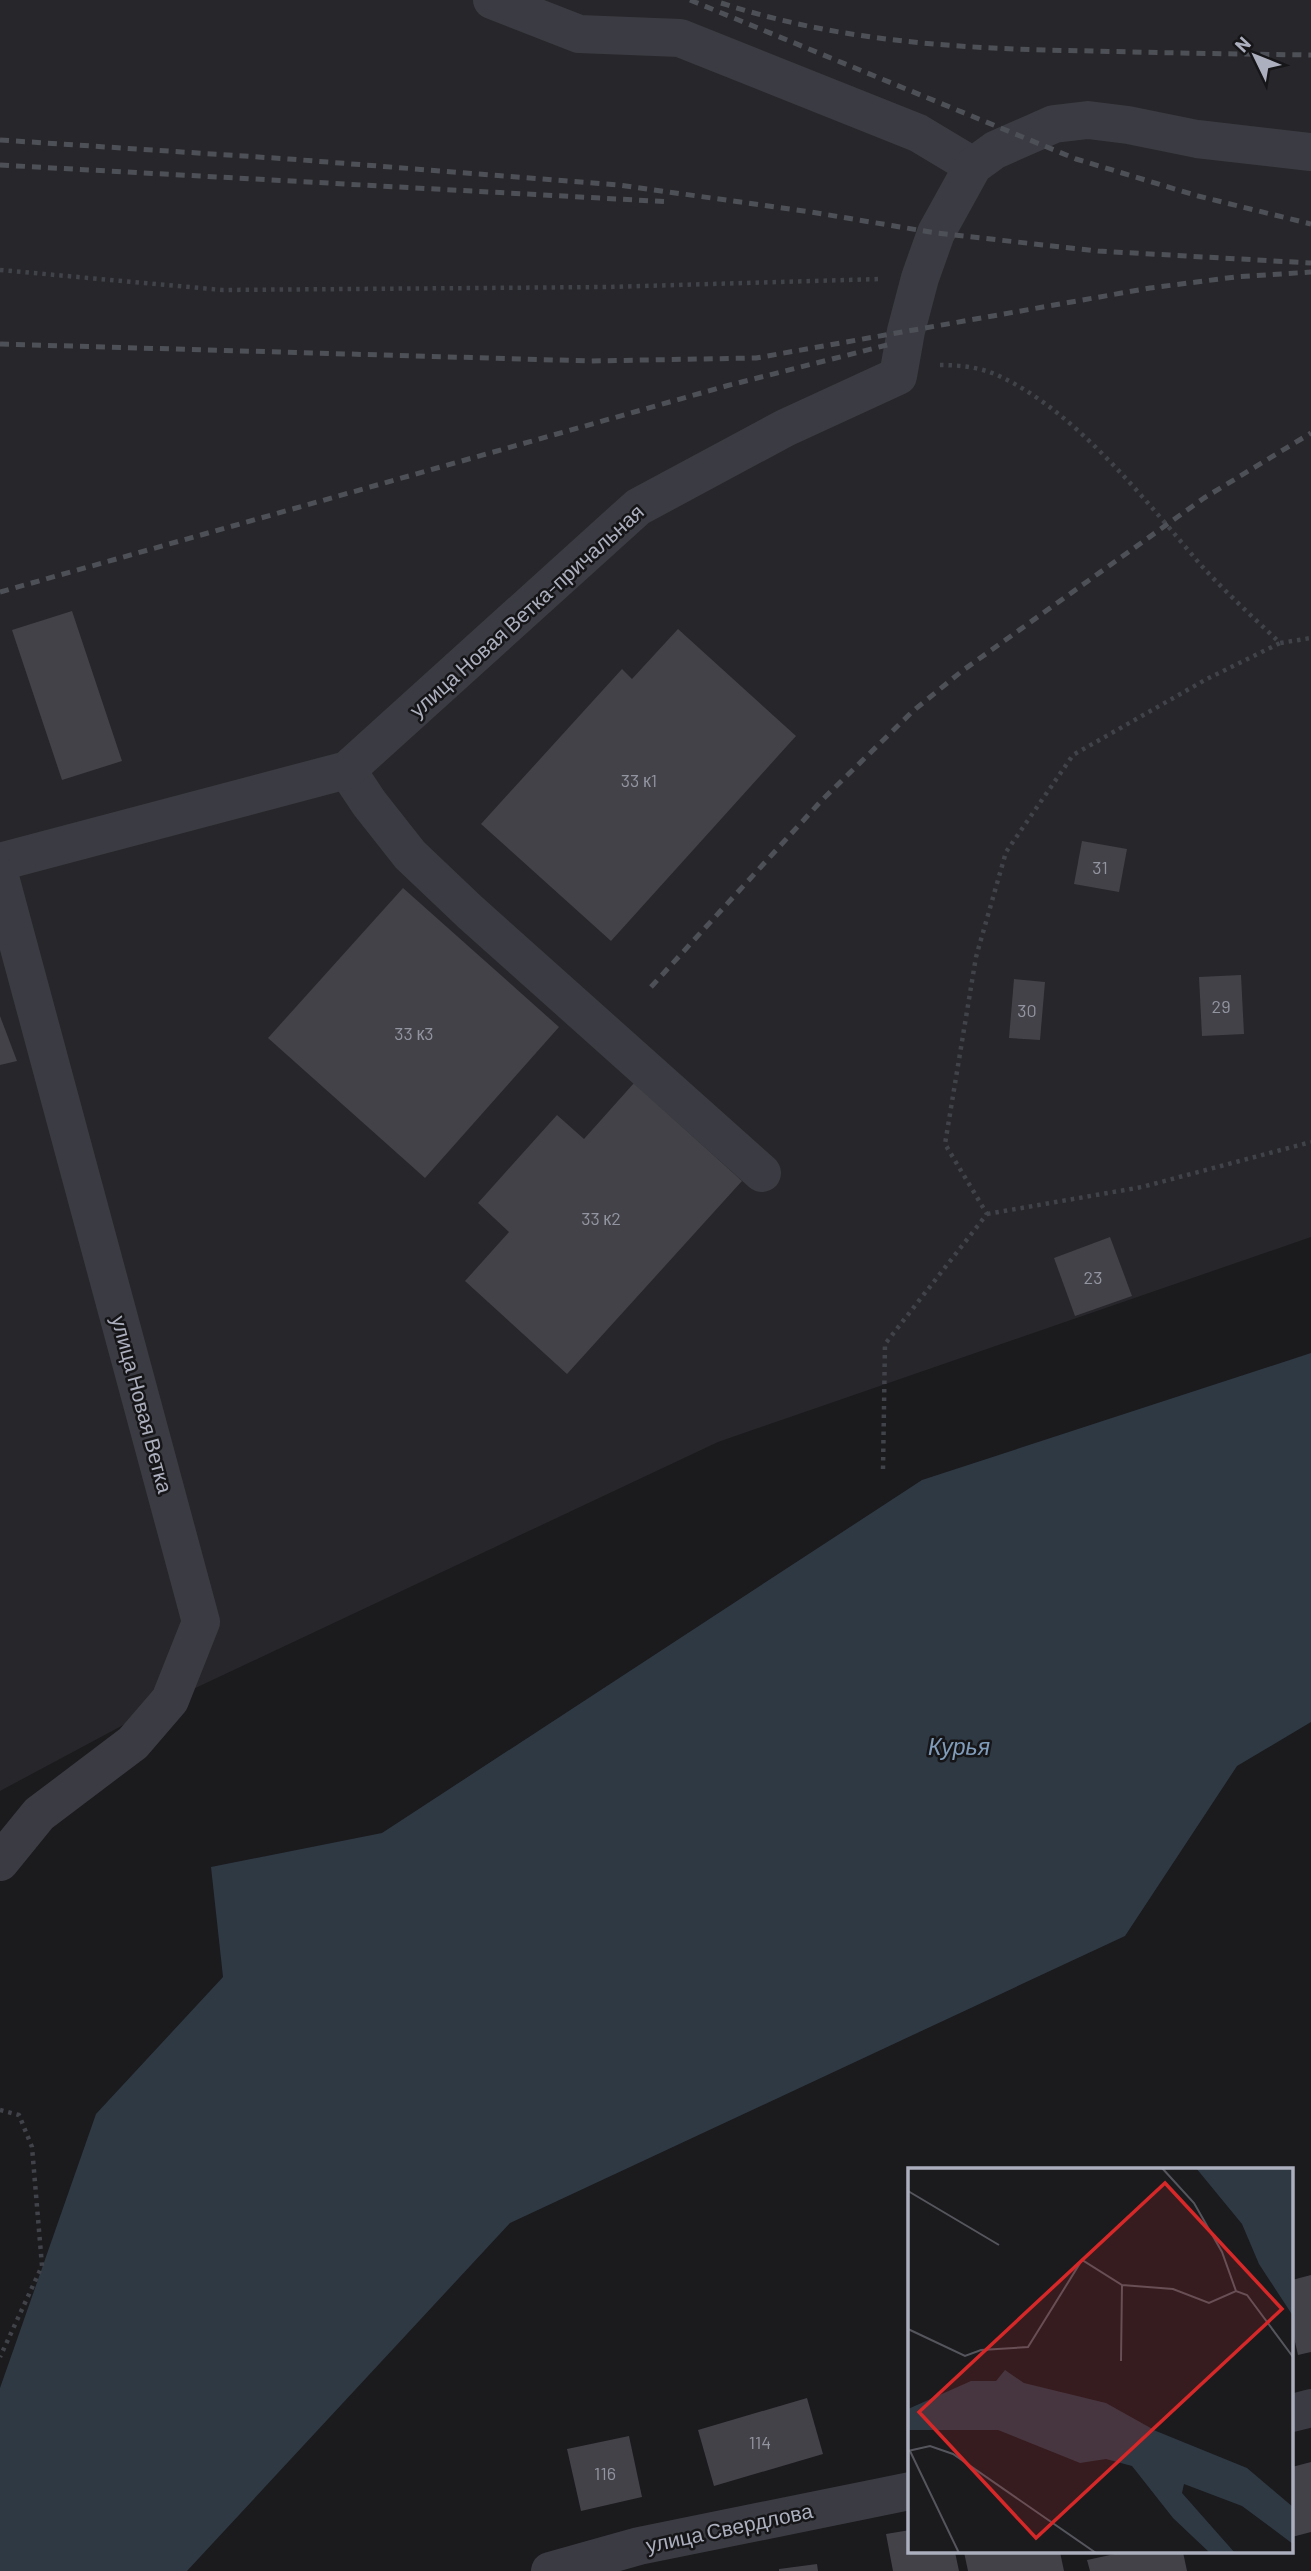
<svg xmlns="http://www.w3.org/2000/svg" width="1311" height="2571" font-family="Barlow,sans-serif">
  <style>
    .built { fill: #27262a }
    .water { fill: #2e3943 }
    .building { fill: #424248 }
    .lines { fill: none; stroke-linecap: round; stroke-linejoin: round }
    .path { stroke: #41434a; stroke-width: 4.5; stroke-dasharray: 3.5 5; stroke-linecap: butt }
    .minor { stroke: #3b3c43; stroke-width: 38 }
    .rail { stroke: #4e5058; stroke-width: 5; stroke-dasharray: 9 7; stroke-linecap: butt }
    .labels { text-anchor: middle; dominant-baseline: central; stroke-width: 5; stroke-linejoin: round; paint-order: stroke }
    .number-label { font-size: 18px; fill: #9294a0 }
    .street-label { font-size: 21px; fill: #acb0be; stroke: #161518 }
    .water-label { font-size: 23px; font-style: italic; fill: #809cbb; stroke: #161518 }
    .inset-road { fill: none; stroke: #55565d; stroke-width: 2 }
    .view { fill: #d62828; fill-opacity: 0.15; stroke: #d62828; stroke-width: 3.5 }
    .inset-edge { fill: none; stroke: #acb0be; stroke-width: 3.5 }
  </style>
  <rect width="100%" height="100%" fill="#1b1a1d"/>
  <polygon class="built" points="0,0 1311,0 1311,1237 718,1442 170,1700 0,1791"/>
  <polygon class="water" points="1311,1353 1311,1722 1237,1766 1125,1936 510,2223 187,2571 0,2571 0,2388 96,2114 223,1977 211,1867 382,1833 922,1480"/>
  <g class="building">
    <polygon points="72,611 122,761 62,780 12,630"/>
    <polygon points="678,629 796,736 611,941 481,824 622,669 632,679"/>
    <polygon points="1082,841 1127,849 1119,892 1074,884"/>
    <polygon points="403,888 559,1027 425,1178 268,1038"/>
    <polygon points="1241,975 1244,1034 1202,1036 1199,977"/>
    <polygon points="1014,979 1045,982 1040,1040 1009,1038"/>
    <polygon points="0,1016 17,1061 0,1065"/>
    <polygon points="634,1083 742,1181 567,1374 465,1281 509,1232 478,1203 557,1115 584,1139"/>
    <polygon points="1110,1237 1132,1296 1075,1316 1054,1258"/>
    <polygon points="1311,2275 1311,2352 1298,2355 1292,2329 1292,2280"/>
    <polygon points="807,2398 823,2454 714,2486 698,2430"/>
    <polygon points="629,2436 642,2497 581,2511 567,2449"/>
    <polygon points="1311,2462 1311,2532 1292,2537 1292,2467"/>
    <polygon points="910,2530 910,2552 955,2552 959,2571 893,2571 886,2534"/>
    <polygon points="964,2552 1060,2552 1064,2571 968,2571"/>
    <polygon points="1124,2552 1183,2552 1187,2571 1090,2571 1087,2560"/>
    <polygon points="817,2564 818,2571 779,2571 779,2569"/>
  </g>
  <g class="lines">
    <g class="path">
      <polyline points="0,270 222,290 607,287 881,279"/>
      <path d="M 940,365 C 959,365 979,367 997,375 C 1075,410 1145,500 1200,564 C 1225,592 1253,617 1280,643 L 1311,638"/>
      <polyline points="987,1214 1142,1187 1311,1142"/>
      <polyline points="883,1469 885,1344 987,1214 945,1144 976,957 1006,852 1073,755 1205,680 1280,643"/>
      <polyline points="0,2110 19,2115 32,2147 42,2266 0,2357"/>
    </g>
    <g class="minor">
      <polyline points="492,0 579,34 680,38 918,133 973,166"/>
      <polyline points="347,770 369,803 410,855 470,912 762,1173"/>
      <polyline points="0,862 347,770 638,507 785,428 898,376 906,331 920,278 936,233 973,166 995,150 1054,124 1088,120 1128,125 1197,139 1311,152"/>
      <polyline points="0,877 201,1622 170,1700 133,1743 39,1814 0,1862"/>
      <polyline points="1292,2413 1311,2408"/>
      <polyline points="550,2571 639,2546 910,2491"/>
    </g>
    <g class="rail">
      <polyline points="690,0 1076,159 1198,196 1311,224"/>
      <path d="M 721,3 C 844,43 966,49 1093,51 C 1166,53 1238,54 1311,55"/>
      <polyline points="0,140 289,159 619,185 811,212 936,233 1098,251 1311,263"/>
      <polyline points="0,165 671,202"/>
      <polyline points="0,344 591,361 756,358 1150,288 1235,277 1311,272"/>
      <polyline points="0,592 726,386 891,344"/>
      <polyline points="651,987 822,800 913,711 962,671 1204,498 1311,433"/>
    </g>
  </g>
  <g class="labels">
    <g class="number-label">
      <text x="639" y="780">33 к1</text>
      <text x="1100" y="867">31</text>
      <text x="1221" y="1006">29</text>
      <text x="1027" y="1010">30</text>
      <text x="414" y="1033">33 к3</text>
      <text x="601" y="1218">33 к2</text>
      <text x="1093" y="1277">23</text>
      <text x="760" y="2442">114</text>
      <text x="605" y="2473">116</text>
    </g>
    <g class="street-label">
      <text transform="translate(526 610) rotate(-42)">улица Новая Ветка-причальная</text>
      <text transform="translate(143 1404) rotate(75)">улица Новая Ветка</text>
      <text transform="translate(729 2527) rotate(-12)">улица Свердлова</text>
    </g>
    <g class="water-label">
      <text x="959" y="1746">Курья</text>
    </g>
  </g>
  <g transform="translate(908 2168)">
    <rect width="385" height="385" fill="#1b1a1d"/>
    <path d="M 288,0 L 385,0 L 385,148 L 351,96 L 334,56 ZM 97,202 L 116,215 L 198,235 L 248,263 L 339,300 L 385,339 L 385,376 L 334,338 L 276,316 L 274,325 L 327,385 L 302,385 L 265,350 L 224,298 L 198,291 L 172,295 L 90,262 L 0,262 L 0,241 L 63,213 L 88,213 Z" fill="#2e3943"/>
    <path class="inset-road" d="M 254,0 L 286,35 L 314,84 L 328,123M 0,23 L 91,77M 0,161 L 57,188 L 73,182 L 120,179 L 174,92 L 214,117 L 265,121 L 301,135 L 328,123 L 339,127 L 385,189M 213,193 L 214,117M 0,283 L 22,278 L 45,286 L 188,385M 2,283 L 51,385"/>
    <path class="view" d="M 257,15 L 374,141 L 128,370 L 11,244 Z"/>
    <rect width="385" height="385" class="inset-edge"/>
  </g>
  <g transform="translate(1255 56) rotate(313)" stroke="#161518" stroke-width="5" paint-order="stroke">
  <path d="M0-5L12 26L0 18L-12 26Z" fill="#acb0be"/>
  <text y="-10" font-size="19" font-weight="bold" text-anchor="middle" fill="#acb0be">N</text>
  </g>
</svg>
